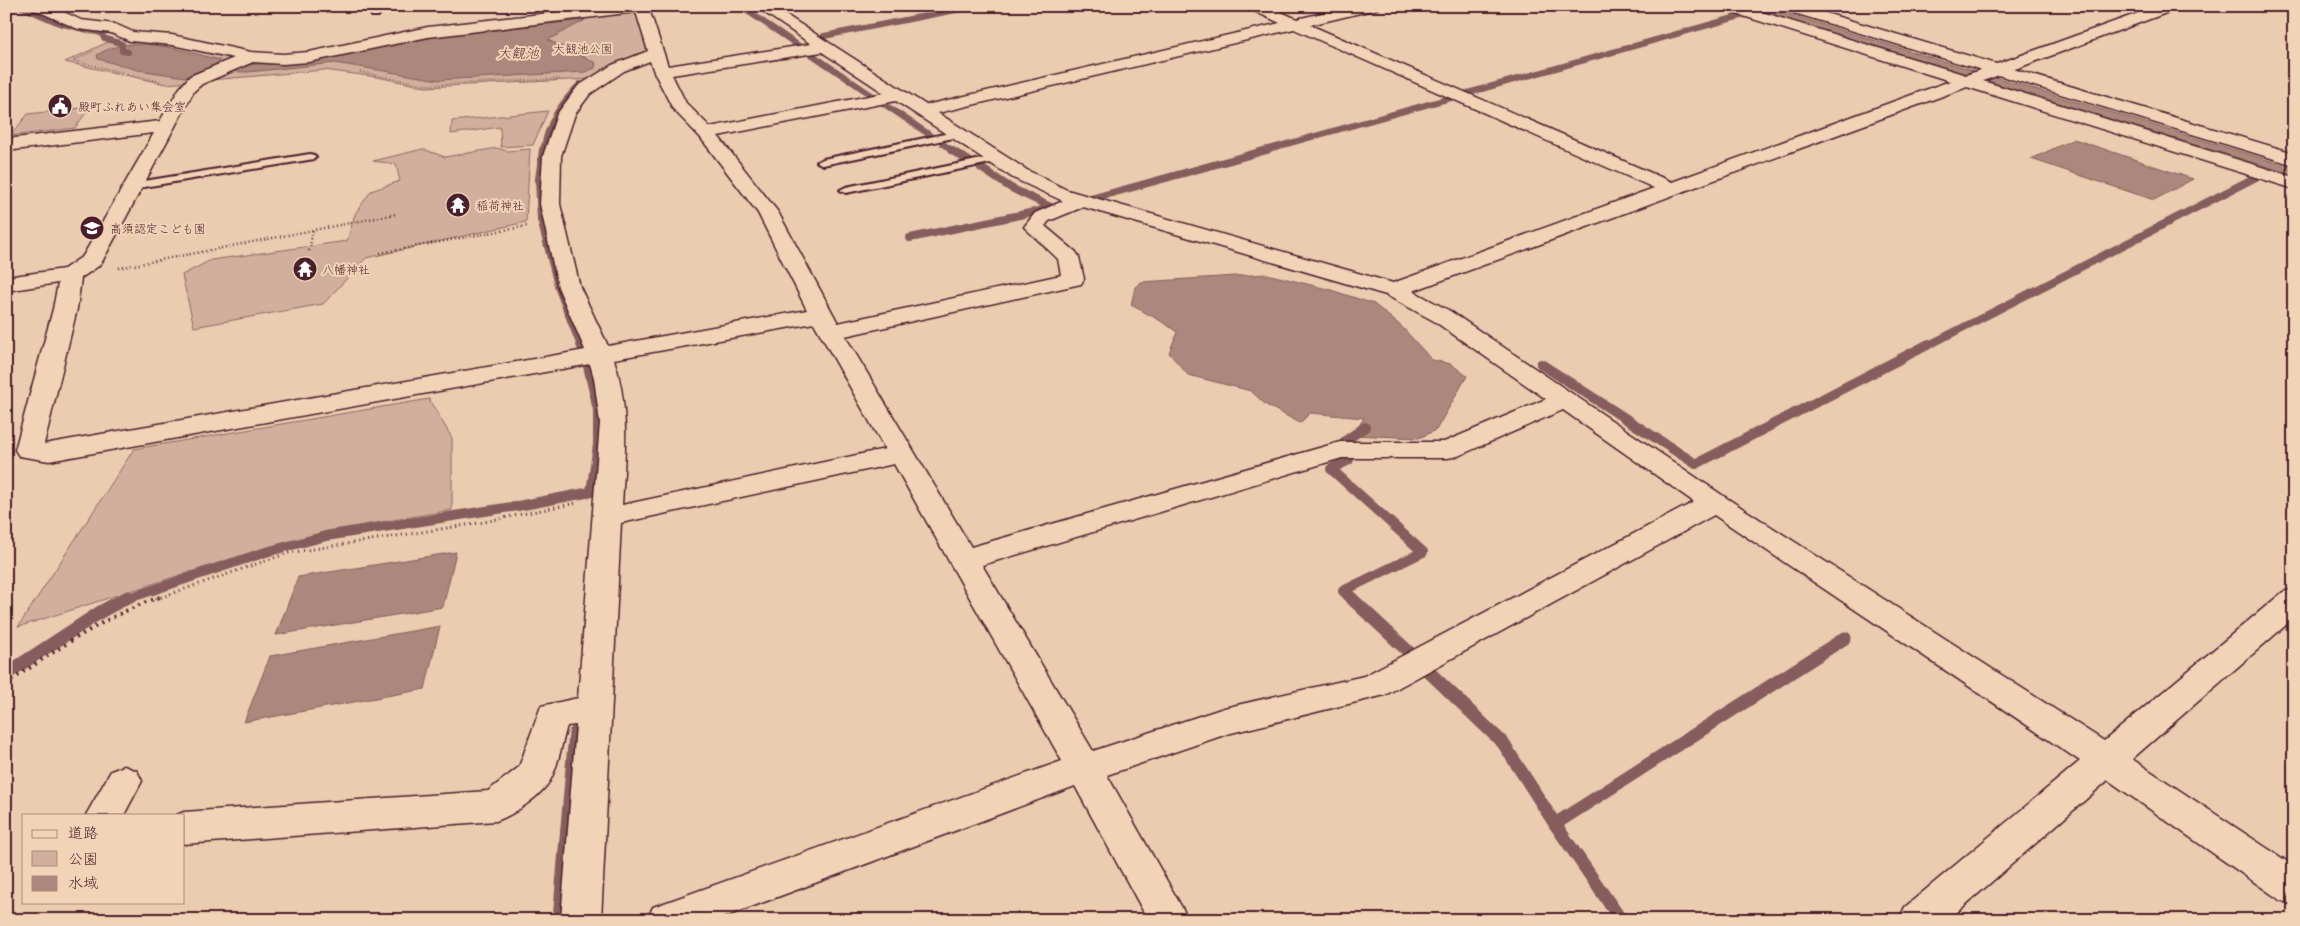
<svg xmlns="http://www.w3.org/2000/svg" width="2300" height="926" font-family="'Playpen Sans','Klee One',sans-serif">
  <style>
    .green { fill: #d0af9c; stroke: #8d6764 }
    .water { fill: #ab877c; stroke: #845d5c }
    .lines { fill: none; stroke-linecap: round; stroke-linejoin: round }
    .stream-far3 { stroke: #845d5c; stroke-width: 6 }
    .stream-far2 { stroke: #845d5c; stroke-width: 8 }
    .stream-far1 { stroke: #845d5c; stroke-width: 10 }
    .stream { stroke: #845d5c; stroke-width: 13 }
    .service-casing { stroke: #4a1f2b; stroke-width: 4 }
    .minor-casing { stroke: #4a1f2b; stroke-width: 3 }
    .tertiary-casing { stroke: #4a1f2b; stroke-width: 3 }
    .path-far3 { stroke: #4a1f2b; stroke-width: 2; stroke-dasharray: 0.5 2.5; stroke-linecap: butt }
    .path-far2 { stroke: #4a1f2b; stroke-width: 2.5; stroke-dasharray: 1 3; stroke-linecap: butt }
    .path-far1 { stroke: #4a1f2b; stroke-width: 3; stroke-dasharray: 1 4; stroke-linecap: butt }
    .path { stroke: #4a1f2b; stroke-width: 4; stroke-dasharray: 2 5; stroke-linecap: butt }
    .service { fill: #f1d3b7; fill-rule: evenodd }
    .minor { fill: #f1d3b7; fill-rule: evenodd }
    .tertiary { fill: #f1d3b7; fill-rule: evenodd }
    .labels { text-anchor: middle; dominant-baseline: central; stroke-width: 4; stroke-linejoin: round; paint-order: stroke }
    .far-park-label { font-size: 12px; fill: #5e353c; stroke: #f1d3b7 }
    .far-poi-label { font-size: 12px; fill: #4a1f2b; stroke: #f1d3b7; text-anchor: start }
    .far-water-label { font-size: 14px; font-style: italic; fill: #62393f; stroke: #f1d3b7 }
  </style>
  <rect width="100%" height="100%" fill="#eaccb1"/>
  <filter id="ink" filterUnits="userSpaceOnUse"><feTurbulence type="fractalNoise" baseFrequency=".02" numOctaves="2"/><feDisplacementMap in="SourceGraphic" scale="10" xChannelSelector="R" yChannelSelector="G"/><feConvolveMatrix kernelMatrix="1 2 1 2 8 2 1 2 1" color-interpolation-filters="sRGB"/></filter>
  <g filter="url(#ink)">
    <g class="green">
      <polygon points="636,11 647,52 590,79 426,87 377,77 324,70 166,84 65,62 106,43 121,38 198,49 258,62 435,35"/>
      <polygon points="90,107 75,128 10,136 28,114"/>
      <polygon points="548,111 533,145 501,147 500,127 451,134 452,121"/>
      <polygon points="497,148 507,151 530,149 526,222 366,258 323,304 194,327 182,275 211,260 347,241 355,214 371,191 400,181 396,164 373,161 423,149 445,157"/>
      <polygon points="429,399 452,438 452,510 328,531 240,556 18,627 134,449"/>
    </g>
    <g class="water">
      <polygon points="1741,6 1761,6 2294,168 2294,175"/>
      <path d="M 585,20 L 548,40 L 596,63 L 595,68 L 585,72 L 439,80 L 335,63 L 248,72 L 204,71 L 185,77 L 138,70 L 98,59 L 97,55 C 133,32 182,51 220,60 L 214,66 L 307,62 L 439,36 Z"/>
      <polygon points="2074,139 2193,179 2154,200 2031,159"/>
      <polygon points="1267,274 1331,290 1374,304 1402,327 1432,360 1451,364 1467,376 1436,430 1419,438 1353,435 1364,418 1310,413 1300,423 1266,405 1251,391 1188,375 1169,353 1177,332 1159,320 1131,305 1135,287 1141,282"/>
      <polygon points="456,552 443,607 276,635 298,577"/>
      <polygon points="440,626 425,689 244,722 270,656"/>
    </g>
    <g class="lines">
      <g class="stream-far3">
        <polyline points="20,6 59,23 101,33 104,38 122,44 122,51 128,52"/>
        <polyline points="740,6 802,48"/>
        <polyline points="6,8 17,6"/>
        <polyline points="824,36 976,6"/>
        <polyline points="811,54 873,96"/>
        <polyline points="1464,94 1744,15"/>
        <polyline points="881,102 930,135"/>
        <polyline points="943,144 953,151"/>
        <path d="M 543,151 C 548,123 560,104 580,84"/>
        <polyline points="1262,151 1454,97"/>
      </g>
      <g class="stream-far2">
        <polyline points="951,150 969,161"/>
        <polyline points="1094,198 1267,150"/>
        <polyline points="541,220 539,179 543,150"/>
        <polyline points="543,227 559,289 581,346"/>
        <polyline points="910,238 1053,208 1011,188 981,168"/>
        <polyline points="1927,346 2260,175"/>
      </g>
      <g class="stream-far1">
        <polyline points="581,344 582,347"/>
        <polyline points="1541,364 1696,464 1929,344"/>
        <polyline points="1345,441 1365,427"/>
        <polyline points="1349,460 1331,469 1423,552 1343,591 1351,599"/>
        <polyline points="126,599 266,552 326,536 518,506 591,492 598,445 598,410 588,366"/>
      </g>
      <g class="stream">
        <polyline points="1350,597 1410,653"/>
        <polyline points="1428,671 1503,743 1555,824 1621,920"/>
        <polyline points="6,674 102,611 128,597"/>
        <polyline points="1555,824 1845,638"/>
        <polyline points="559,920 575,733"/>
      </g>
      <defs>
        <g id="service">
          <polygon points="182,6 191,6 192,8 188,11"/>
          <polygon points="376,6 385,6 378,16 372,16 371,14"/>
          <polygon points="959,131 964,134 963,136 823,165 817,162 823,159"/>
          <polygon points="310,154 314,155 316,157 314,159 132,189 126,186 132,183"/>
          <polygon points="996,156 1002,159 1000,161 846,193 840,190 846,187"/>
        </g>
        <g id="minor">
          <path d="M 31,6 L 51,6 L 81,20 L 115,24 L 133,32 L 172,35 L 251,52 L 283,54 L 309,52 L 428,27 L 610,6 L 648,6 L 668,66 L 811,44 L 755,6 L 772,6 L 926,105 L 1280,23 L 1249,9 L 1247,6 L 1267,6 L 1297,19 L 1352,6 L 1379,6 L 1377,9 L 1310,25 L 1672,182 L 1950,81 L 1721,9 L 1719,6 L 1742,6 L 1966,75 L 2158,6 L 2179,6 L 2177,9 L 1983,81 L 2294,177 L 2294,189 L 1967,87 L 1413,291 L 1450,311 L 1725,497 L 2104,741 L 2283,592 L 2294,589 L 2294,618 L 2132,759 L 2294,866 L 2294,905 L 2280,900 L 2108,780 L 1948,920 L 1899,920 L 1905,907 L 2080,761 L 1714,515 L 1385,695 L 1227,734 L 1107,775 L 1189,920 L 1148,920 L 1075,786 L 716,920 L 647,920 L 653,907 L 1062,761 L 894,464 L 621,523 L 601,920 L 561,920 L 576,725 L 567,726 C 562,742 557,773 547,785 C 536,799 512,816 496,821 L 184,844 L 184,815 L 177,815 L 184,812 L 488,791 L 519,767 L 541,706 L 578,698 L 600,423 L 594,378 L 590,364 L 49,461 L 19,456 L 15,450 L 53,309 L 58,283 L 6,291 L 6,277 L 64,269 L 83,256 L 154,133 L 6,151 L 6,139 L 160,121 L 179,89 L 190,76 L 234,58 L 172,45 L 130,41 L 111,33 L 78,29 L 33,9 ZM 636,12 L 648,51 L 612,65 L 578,86 L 557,114 L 543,156 L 540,204 L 558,287 L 585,350 L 44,444 L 77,309 L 81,278 L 100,265 L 103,260 L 194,91 L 202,84 L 253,62 L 283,64 L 309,62 L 428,37 ZM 1294,29 L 1654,188 L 1393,283 L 1067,190 L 1027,170 L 938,113 ZM 822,52 L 884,93 L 710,127 L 686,103 L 672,75 ZM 650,61 L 654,72 L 673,109 L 700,137 L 758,213 L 807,310 L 608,346 L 580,287 L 560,204 L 561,156 L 575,114 L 590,94 L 624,71 ZM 896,101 L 1013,178 L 1063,201 L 1035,213 L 1024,227 L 1058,259 L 1061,275 L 838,323 L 778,212 L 718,136 ZM 1083,207 L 1386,295 L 1434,321 L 1546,399 L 1444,442 L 1340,442 L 971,547 L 845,336 L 1081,284 L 1084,279 L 1079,257 L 1076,252 L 1045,226 L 1049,221 ZM 814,323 L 885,449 L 622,505 C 625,453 630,410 614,359 ZM 1563,410 L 1694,502 L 1364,676 L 1224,708 L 1093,751 L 982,565 L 1342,458 L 1448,458 L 1458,456 Z"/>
          <polygon points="124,766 137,771 142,781 124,815 86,815 111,771"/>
        </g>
        <polygon id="tertiary" points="1779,6 1802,6 2294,153 2294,165 1781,9"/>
      </defs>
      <use href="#service" class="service-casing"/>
      <use href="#minor" class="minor-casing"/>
      <use href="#tertiary" class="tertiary-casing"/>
      <g class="path-far3">
        <polyline points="93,51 73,61 162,82"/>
        <polyline points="360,72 426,85 560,79"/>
      </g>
      <g class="path-far2">
        <polyline points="309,251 313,230"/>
        <polyline points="380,253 527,226"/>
        <polyline points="119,268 396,214"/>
      </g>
      <polyline class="path-far1" points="156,599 288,553 479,523 576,503"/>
      <path class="path" d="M 6,684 C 54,651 105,616 160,597"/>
      <use href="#service" class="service"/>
      <use href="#minor" class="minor"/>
      <use href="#tertiary" class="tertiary"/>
    </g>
  </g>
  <defs>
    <symbol id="civic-disc" viewBox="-11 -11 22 22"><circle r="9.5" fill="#4a1f2b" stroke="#f1d3b7"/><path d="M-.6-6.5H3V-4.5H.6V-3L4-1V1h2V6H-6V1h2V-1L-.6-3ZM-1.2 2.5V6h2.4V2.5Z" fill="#fff"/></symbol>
    <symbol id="temple-disc" viewBox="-11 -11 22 22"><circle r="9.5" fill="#4a1f2b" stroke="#f1d3b7"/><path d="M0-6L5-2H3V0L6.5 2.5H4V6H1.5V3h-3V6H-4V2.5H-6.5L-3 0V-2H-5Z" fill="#fff"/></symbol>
    <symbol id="school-disc" viewBox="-11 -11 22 22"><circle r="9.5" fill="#4a1f2b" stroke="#f1d3b7"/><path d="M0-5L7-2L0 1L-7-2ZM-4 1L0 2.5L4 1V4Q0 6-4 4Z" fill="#fff"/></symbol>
  </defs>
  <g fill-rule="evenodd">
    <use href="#civic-disc" x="46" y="92" width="28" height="28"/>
    <use href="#temple-disc" x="444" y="191" width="28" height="28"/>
    <use href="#school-disc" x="78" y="214" width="28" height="28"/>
    <use href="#temple-disc" x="291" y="255" width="28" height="28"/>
  </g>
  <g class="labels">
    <g class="far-park-label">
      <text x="583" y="48">大観池公園</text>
    </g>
    <g class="far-poi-label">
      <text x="78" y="106">殿町ふれあい集会室</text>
      <text x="476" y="205">稲荷神社</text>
      <text x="110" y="228">高須認定こども園</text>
      <text x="322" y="269">八幡神社</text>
    </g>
    <g class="far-water-label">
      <text x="518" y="52">大観池</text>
    </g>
  </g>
  <rect width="2300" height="926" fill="none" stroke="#f1d3b7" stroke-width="25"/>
  <rect x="12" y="12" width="2275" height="901" fill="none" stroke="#4a1f2b" stroke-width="2" filter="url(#ink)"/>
  <rect x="22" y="814" width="162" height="90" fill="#f1d3b7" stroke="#ae8b7f"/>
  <rect x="32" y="830" width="25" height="8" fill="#f1d3b7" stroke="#ae8b7f"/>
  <text x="68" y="838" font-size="15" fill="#4a1f2b">道路</text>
  <rect x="32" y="851" width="25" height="15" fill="#d0af9c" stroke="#ae8b7f"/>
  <text x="68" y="864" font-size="15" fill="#4a1f2b">公園</text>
  <rect x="32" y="876" width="25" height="15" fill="#ab877c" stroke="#ae8b7f"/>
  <text x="68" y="888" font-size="15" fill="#4a1f2b">水域</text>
</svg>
